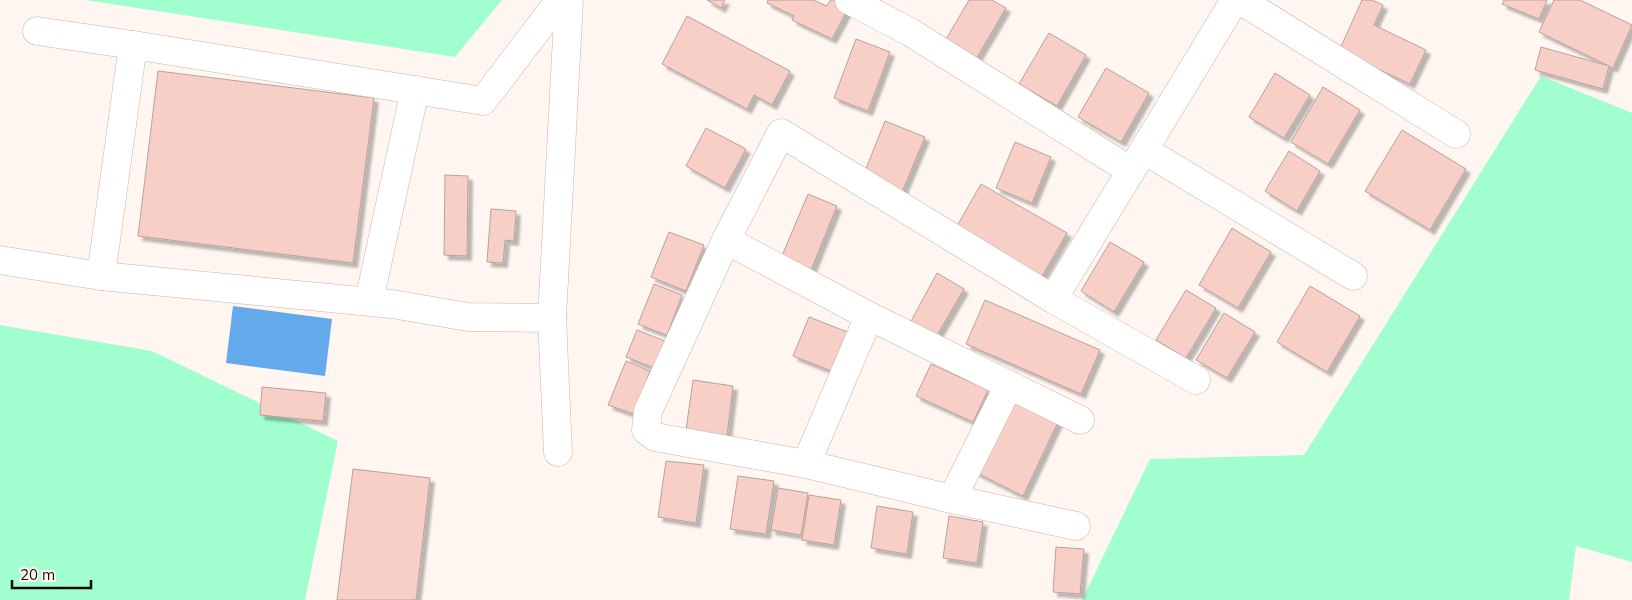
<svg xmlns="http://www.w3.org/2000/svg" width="1632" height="600" font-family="Mulish,sans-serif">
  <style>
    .green { fill: #a1fece }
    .water { fill: #64a9e9 }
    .building { fill: #f8cfc7; stroke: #b9a19c; filter: url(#shadow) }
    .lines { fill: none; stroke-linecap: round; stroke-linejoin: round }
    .minor-casing { stroke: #c9b4a8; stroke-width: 29 }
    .minor { stroke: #fff; stroke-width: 28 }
  </style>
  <defs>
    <filter id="shadow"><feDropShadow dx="4.5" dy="4.5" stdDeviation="1" flood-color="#0004"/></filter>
  </defs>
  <rect width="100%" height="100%" fill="#fff6f1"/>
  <g class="green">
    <polygon points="85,0 502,0 455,57"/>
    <polygon points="1541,76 1632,113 1632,562 1576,546 1569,600 1082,600 1150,459 1304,455"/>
    <polygon points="0,325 152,351 338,441 305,600 0,600"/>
  </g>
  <polygon class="water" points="233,306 332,319 325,376 226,363"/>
  <g class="building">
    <polygon points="707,0 725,0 721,8"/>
    <polygon points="768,0 814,0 826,6 831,0 837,0 849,7 832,39 792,20 794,16 767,3"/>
    <polygon points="969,0 992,0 1006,8 976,59 945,41"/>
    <polygon points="1362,0 1372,0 1383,5 1374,25 1426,50 1410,84 1339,51"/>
    <polygon points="1504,0 1547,0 1539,19 1502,4"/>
    <polygon points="1554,0 1580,0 1632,25 1613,68 1539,32"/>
    <polygon points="687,16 790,71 772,105 754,95 747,109 662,64"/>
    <polygon points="1049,33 1086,55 1057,106 1019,84"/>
    <polygon points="856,39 890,52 868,111 834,98"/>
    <polygon points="1541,47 1609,66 1603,89 1535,70"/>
    <polygon points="1106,68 1149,93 1121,142 1078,117"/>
    <polygon points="158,71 374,98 353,263 138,236"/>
    <polygon points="1275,73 1310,95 1284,138 1249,117"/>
    <polygon points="1323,87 1360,110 1328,164 1291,142"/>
    <polygon points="885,121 925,137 902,192 863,176"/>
    <polygon points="706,128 746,149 725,188 686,166"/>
    <polygon points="1402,130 1466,169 1430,230 1365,191"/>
    <polygon points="1015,142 1051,157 1032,203 996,188"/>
    <polygon points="1289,151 1320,171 1297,211 1265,191"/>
    <polygon points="445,175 468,176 467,256 444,255"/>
    <polygon points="981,184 1067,233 1038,283 953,233"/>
    <polygon points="808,194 837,206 809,275 779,263"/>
    <polygon points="491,209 516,211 514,241 505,240 503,263 487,262"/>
    <polygon points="1232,228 1271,252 1238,308 1199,285"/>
    <polygon points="669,232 704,245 686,291 651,277"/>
    <polygon points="1110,242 1144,262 1114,312 1081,291"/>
    <polygon points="937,273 964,289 936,337 910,323"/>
    <polygon points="654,284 682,295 667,335 638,324"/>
    <polygon points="1310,286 1360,316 1327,372 1277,342"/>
    <polygon points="1186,290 1216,308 1186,358 1156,340"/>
    <polygon points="985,300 1100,350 1081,394 966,344"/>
    <polygon points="1224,313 1255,332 1227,378 1196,360"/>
    <polygon points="809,317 850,333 834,372 793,356"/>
    <polygon points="637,330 665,341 654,368 626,357"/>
    <polygon points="626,361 650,371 634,414 608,405"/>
    <polygon points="931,364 988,390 973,422 916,396"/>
    <polygon points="693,380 733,386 727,436 686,430"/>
    <polygon points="262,387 326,393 323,421 260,415"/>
    <polygon points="1010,399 1058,422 1023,496 975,472"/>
    <polygon points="666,461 704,465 696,523 658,517"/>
    <polygon points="353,469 430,478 416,600 337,600"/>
    <polygon points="738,476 774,481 766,534 730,529"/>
    <polygon points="778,488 808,493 801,535 771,530"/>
    <polygon points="809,495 841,500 834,545 802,540"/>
    <polygon points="877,506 913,512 907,554 871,548"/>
    <polygon points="949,516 983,522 977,563 943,558"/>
    <polygon points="1056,547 1084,549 1080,594 1053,592"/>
  </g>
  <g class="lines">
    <defs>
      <g id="minor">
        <polyline points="849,0 910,32 1131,171"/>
        <polyline points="1240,0 1456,134"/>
        <polyline points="37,31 133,45"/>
        <polyline points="1144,150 1353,276"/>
        <polyline points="726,240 869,316 1080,420"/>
        <polyline points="0,260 101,276 392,304 468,317 552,318"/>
        <polyline points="101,276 133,45 483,101 560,0"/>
        <polyline points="1053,299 1196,380"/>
        <polyline points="369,301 415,90"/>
        <polyline points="558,452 552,318 569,0"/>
        <polyline points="806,464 869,316"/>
        <polyline points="952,499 1009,385"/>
        <polyline points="1076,526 952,499 806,464 655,437 646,430 648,411 726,240 781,133 1053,299 1235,0"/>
      </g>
    </defs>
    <use href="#minor" class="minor-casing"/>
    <use href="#minor" class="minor"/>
  </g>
  <path d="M12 580v8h79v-8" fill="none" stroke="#130c08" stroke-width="2.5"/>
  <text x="20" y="580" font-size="15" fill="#130c08" stroke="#fff6f1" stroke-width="4" paint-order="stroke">20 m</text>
</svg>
